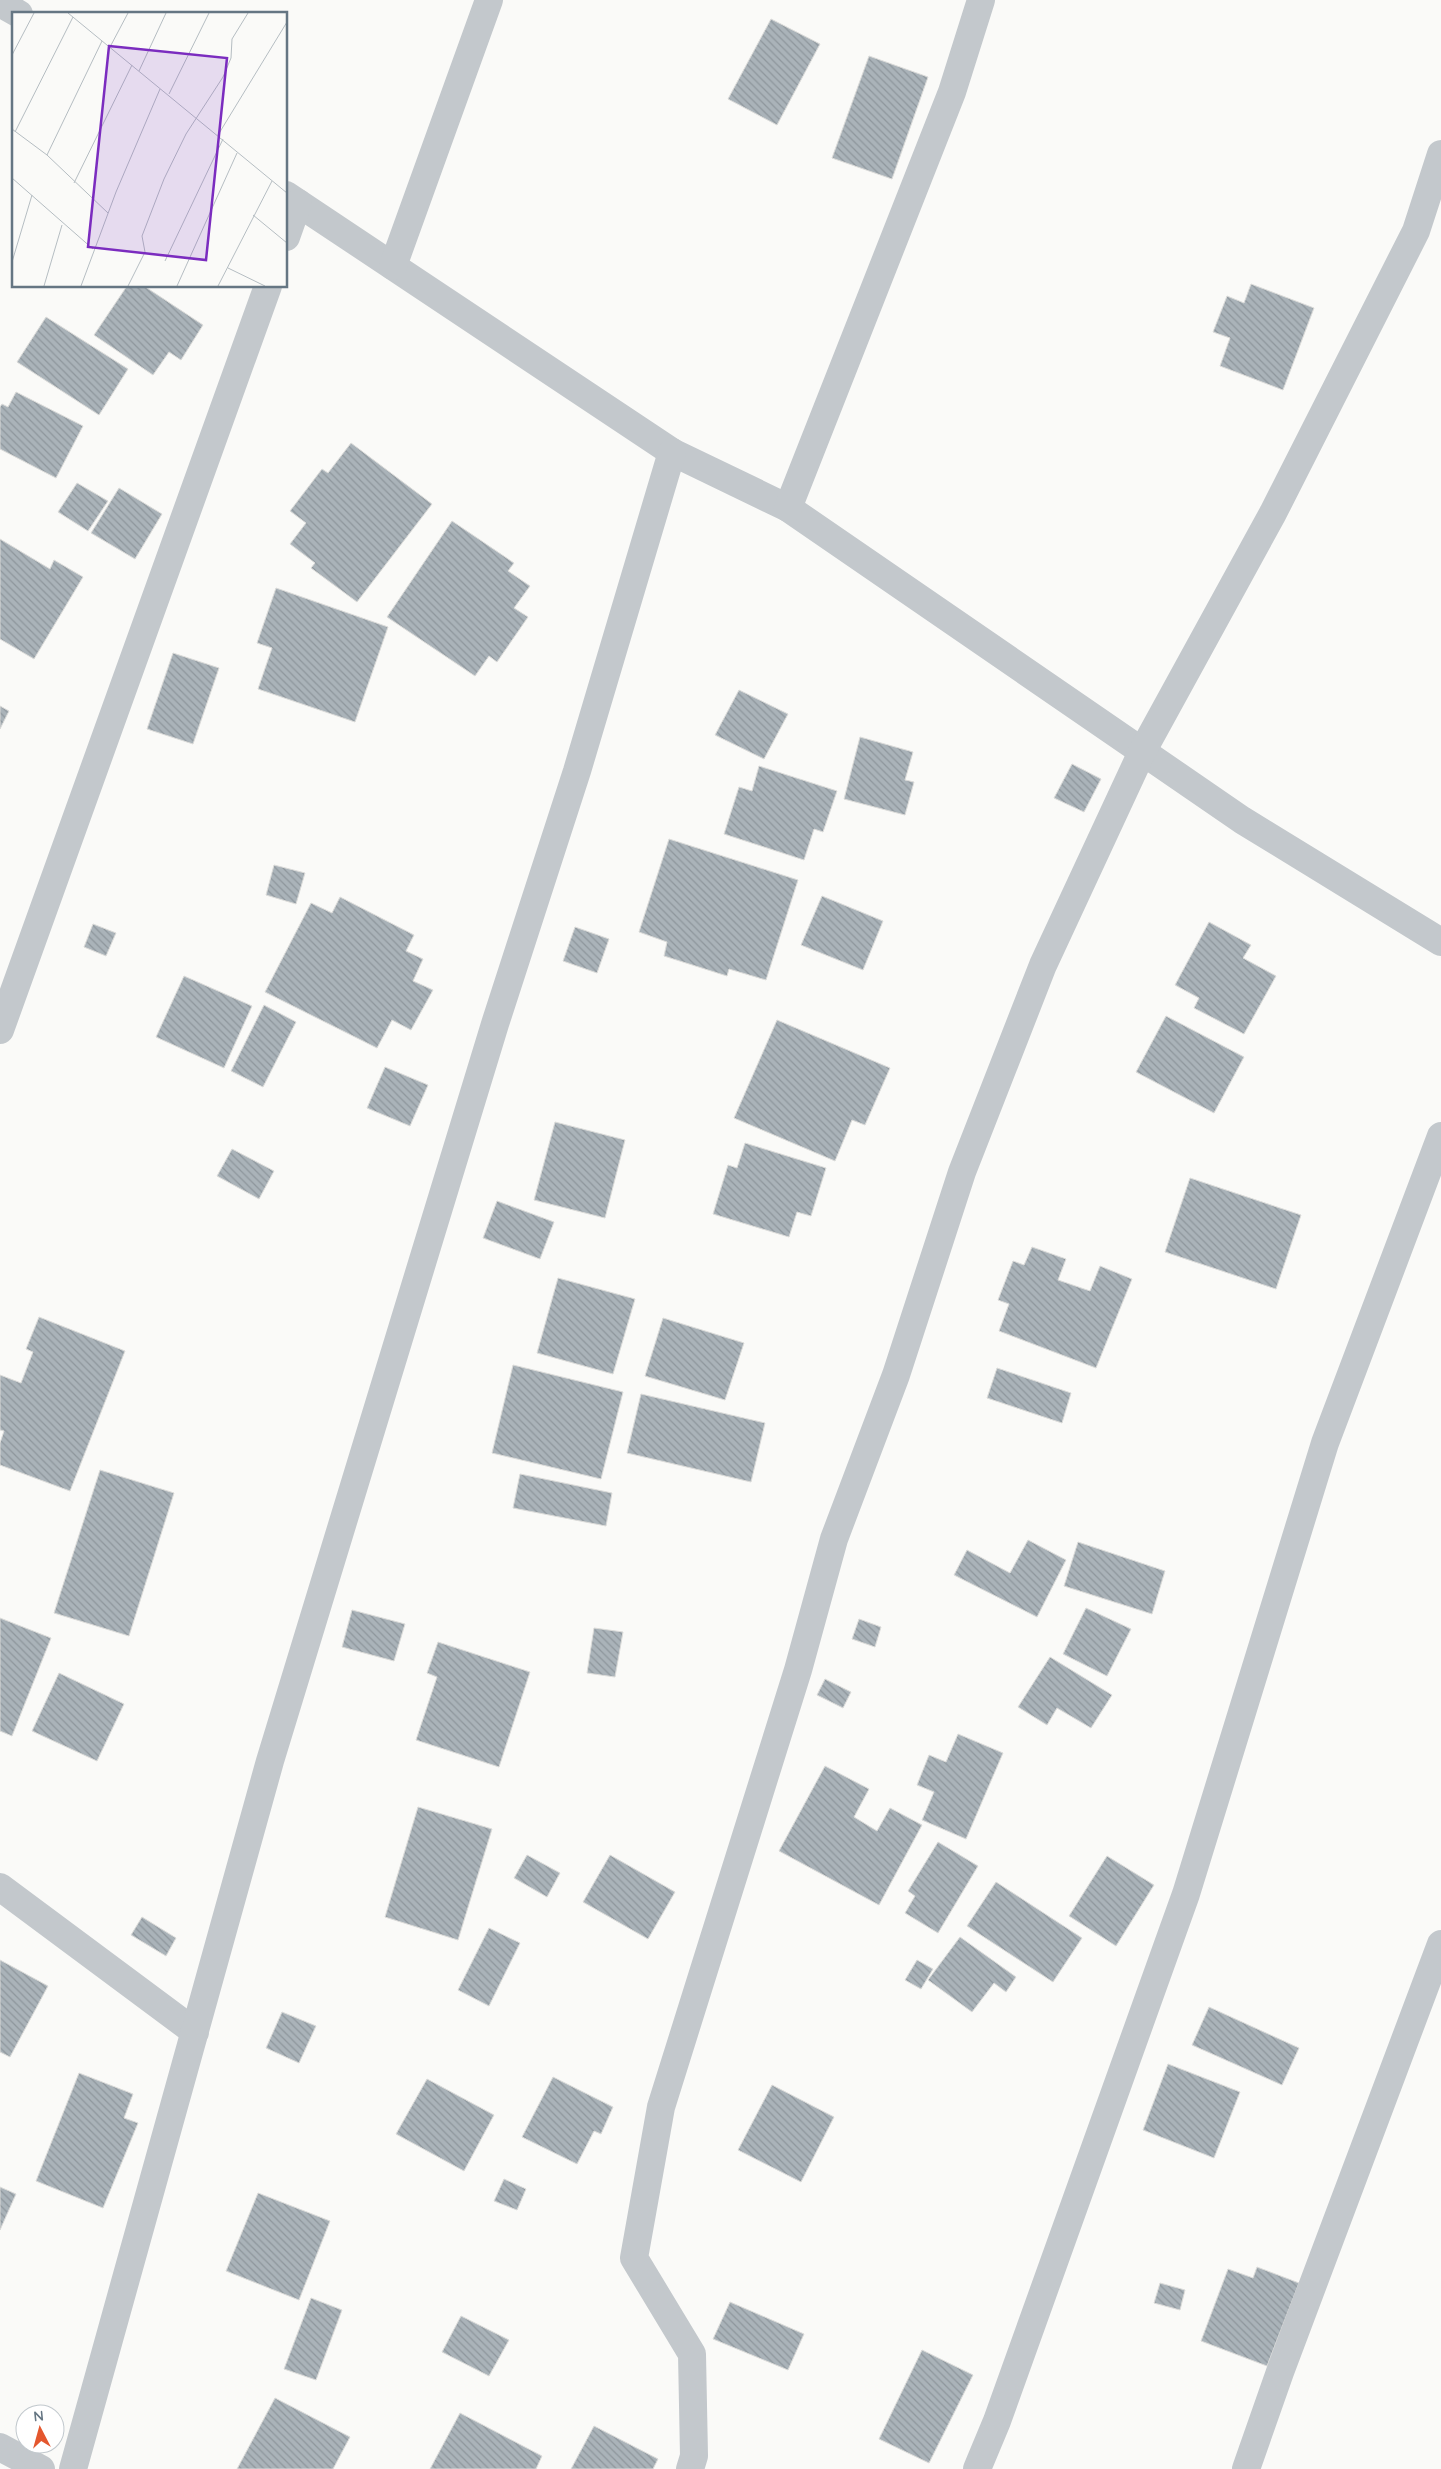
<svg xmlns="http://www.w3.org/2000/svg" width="1441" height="2469" font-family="Quicksand,sans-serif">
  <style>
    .building { fill: url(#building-back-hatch); stroke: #dcdcda }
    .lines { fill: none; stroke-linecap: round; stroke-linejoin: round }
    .minor { stroke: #c3c8cc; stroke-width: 28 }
    .inset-road { fill: none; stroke: #b5bdc2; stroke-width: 1 }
    .view { fill: #7b2cbf; fill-opacity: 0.15; stroke: #7b2cbf; stroke-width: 2.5 }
    .inset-edge { fill: none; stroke: #657683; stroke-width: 2.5 }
  </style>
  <defs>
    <pattern id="building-back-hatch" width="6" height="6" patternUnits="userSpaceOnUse" patternTransform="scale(1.25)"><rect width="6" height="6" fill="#aab3b9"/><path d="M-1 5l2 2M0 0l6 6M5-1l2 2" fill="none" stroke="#8e969c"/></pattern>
  </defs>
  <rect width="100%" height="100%" fill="#fafaf8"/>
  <g class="building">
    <polygon points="771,19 820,44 777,125 728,99"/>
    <polygon points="869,56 928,77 892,179 832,158"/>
    <polygon points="1251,284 1314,308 1283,390 1220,366 1230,338 1213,332 1227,296 1244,303"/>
    <polygon points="127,286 144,286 203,325 181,360 169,352 153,375 94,335"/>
    <polygon points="46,317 128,369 99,415 17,362"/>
    <polygon points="16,392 83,426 56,478 0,449 0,407 2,404 8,407"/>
    <polygon points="351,443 432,504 357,602 311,568 315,563 290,544 306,523 290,511 322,469 328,473"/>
    <polygon points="77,483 108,501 88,531 58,512"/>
    <polygon points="119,488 162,514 135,559 91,533"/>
    <polygon points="452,521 514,563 508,571 530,586 514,608 528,617 497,662 489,656 475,676 387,617"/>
    <polygon points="0,539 50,569 54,560 83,577 34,659 0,639"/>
    <polygon points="276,588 388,627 355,722 258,689 272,648 257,643"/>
    <polygon points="173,653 219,668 193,744 147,729"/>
    <polygon points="739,690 788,714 764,759 715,735"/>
    <polygon points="0,706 9,711 0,729"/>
    <polygon points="860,737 913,752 905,780 914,782 905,815 844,799"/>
    <polygon points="1072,764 1101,779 1084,812 1054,798"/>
    <polygon points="759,766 837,791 823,832 814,829 804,860 724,834 739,787 752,791"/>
    <polygon points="669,839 798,880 766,980 729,969 727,976 664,956 667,942 639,932"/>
    <polygon points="274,865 305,873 296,904 266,895"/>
    <polygon points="822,896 883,921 863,970 801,945"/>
    <polygon points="340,897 414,935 406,951 423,959 413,981 433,990 411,1030 392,1020 377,1048 265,992 311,903 332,913"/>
    <polygon points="1209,922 1251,945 1243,958 1276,976 1244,1034 1194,1008 1199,998 1175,985"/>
    <polygon points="93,924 116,933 106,956 84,947"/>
    <polygon points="575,927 609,939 597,973 563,961"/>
    <polygon points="184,976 252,1006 224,1068 156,1037"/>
    <polygon points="264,1005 296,1022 263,1087 231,1071"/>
    <polygon points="1166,1016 1244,1057 1214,1113 1136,1072"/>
    <polygon points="777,1020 890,1068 865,1125 852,1120 835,1161 734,1118"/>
    <polygon points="385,1067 428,1085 410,1126 367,1108"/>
    <polygon points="555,1122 625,1140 605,1218 534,1200"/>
    <polygon points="745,1143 826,1168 811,1216 797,1212 789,1237 713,1214 728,1165 737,1168"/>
    <polygon points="232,1149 274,1171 259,1199 217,1176"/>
    <polygon points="1190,1178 1301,1215 1276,1289 1165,1252"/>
    <polygon points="497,1201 554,1222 540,1259 483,1238"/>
    <polygon points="1032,1247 1066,1259 1058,1280 1090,1291 1100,1266 1132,1279 1096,1368 999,1331 1009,1304 998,1300 1013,1261 1024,1265"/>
    <polygon points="558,1278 635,1299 613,1374 537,1353"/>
    <polygon points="39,1317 125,1351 70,1491 0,1465 0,1443 4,1431 0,1430 0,1375 21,1383 33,1352 26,1349"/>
    <polygon points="663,1318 744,1343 725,1400 645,1376"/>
    <polygon points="513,1365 623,1392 601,1479 492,1453"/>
    <polygon points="997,1368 1071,1393 1062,1423 987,1398"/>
    <polygon points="641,1394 765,1423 751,1482 627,1453"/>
    <polygon points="100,1470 174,1493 129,1636 54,1613"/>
    <polygon points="520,1474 612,1493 606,1526 513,1508"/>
    <polygon points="1028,1540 1066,1560 1037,1617 954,1575 967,1550 1010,1573"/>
    <polygon points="1078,1542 1165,1571 1152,1614 1064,1586"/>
    <polygon points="1086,1608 1131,1629 1107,1676 1063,1654"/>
    <polygon points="352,1610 405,1624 394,1661 342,1647"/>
    <polygon points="0,1618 51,1638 12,1736 0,1731"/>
    <polygon points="859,1619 881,1627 875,1647 852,1639"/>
    <polygon points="594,1628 623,1632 615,1677 587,1673"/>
    <polygon points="438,1642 530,1672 499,1767 416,1740 437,1677 427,1673"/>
    <polygon points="1050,1657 1112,1695 1091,1728 1057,1708 1047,1725 1018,1707"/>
    <polygon points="59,1673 124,1704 97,1761 32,1731"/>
    <polygon points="825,1679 851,1692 843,1708 817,1695"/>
    <polygon points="958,1734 1003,1753 966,1839 922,1820 934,1792 917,1785 929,1755 946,1762"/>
    <polygon points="825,1766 869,1789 854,1817 877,1831 890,1808 922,1825 879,1905 779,1851"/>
    <polygon points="418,1807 492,1829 458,1940 385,1917"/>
    <polygon points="938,1842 978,1866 938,1933 905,1913 915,1896 908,1891"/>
    <polygon points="527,1855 560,1873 547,1897 514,1878"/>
    <polygon points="610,1855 675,1892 648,1939 583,1902"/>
    <polygon points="1107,1856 1154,1885 1116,1946 1069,1916"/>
    <polygon points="996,1882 1082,1938 1053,1982 967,1926"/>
    <polygon points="142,1917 176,1938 166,1956 131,1935"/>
    <polygon points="489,1928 520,1943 489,2006 458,1990"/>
    <polygon points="960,1937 1016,1977 1006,1992 994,1983 972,2012 928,1980"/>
    <polygon points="0,1960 48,1986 10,2057 0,2052"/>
    <polygon points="917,1960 933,1969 921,1989 905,1980"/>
    <polygon points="1209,2007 1299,2048 1282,2085 1192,2045"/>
    <polygon points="282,2012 316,2026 299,2063 266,2048"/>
    <polygon points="1168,2064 1240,2092 1214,2158 1143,2130"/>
    <polygon points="79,2073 133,2094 124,2118 138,2123 103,2208 36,2181"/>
    <polygon points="553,2077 613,2107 601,2134 594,2131 577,2164 522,2137"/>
    <polygon points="427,2079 494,2115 464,2171 396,2134"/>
    <polygon points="772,2085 834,2117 801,2182 738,2150"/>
    <polygon points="504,2179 526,2189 517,2210 494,2201"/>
    <polygon points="0,2187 16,2194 0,2230"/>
    <polygon points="258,2193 330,2221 299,2300 226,2271"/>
    <polygon points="1257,2267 1299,2283 1267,2366 1201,2341 1228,2269 1253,2278"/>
    <polygon points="1160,2283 1185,2290 1180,2310 1154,2303"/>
    <polygon points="311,2298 342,2310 316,2380 284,2369"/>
    <polygon points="730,2302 804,2334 788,2370 713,2339"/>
    <polygon points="461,2316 509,2340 489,2376 442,2352"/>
    <polygon points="922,2350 973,2375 929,2463 879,2439"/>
    <polygon points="275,2398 350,2437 333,2469 237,2469"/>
    <polygon points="460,2413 542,2456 536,2469 430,2469"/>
    <polygon points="594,2426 658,2459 653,2469 571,2469"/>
  </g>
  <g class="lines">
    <g class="minor">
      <polyline points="0,3 19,14"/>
      <polyline points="286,195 672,452 788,508 1242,820 1441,942"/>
      <polyline points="286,237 298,203"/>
      <polyline points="393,266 489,0"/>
      <polyline points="788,508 952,92 981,0"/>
      <polyline points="0,1030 268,286"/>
      <polyline points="0,1887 195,2032"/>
      <polyline points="0,2447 41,2469"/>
      <polyline points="73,2469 270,1761 495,1024 577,771 672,452"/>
      <polyline points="690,2469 694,2456 692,2354 634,2258 661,2107 798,1670 834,1539 896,1375 962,1172 1043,965 1142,752 1273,513 1416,231 1441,154"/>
      <polyline points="977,2469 997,2421 1186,1894 1325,1443 1441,1136"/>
      <polyline points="1246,2469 1280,2372 1441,1944"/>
    </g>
  </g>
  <g transform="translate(12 12)">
    <rect width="275" height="275" fill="#fafaf8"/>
    <path class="inset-road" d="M 56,1 L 275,181M 98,35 L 116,1M 0,43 L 22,1M 127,59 L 154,1M 157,82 L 197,1M 0,117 L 35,143 L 96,201M 3,120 L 61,5M 206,123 L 275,10M 35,143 L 90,29M 0,166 L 81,237M 62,171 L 120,53M 241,203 L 275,231M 153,249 L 211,127M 0,250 L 20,183M 216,256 L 253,274M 32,274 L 50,213M 69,274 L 104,180 L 148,77M 116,274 L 133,240 L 130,224 L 152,167 L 174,122 L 211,65 L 219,46 L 220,27 L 236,1M 165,274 L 225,141M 206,274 L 260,169"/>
    <path class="view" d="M 97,34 L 215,46 L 194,248 L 76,235 Z"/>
    <rect width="275" height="275" class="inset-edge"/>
  </g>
  <g transform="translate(40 2429) rotate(354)"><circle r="24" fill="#ffffff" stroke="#c1c8cd"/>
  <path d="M0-4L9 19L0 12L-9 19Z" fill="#e4572e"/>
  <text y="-8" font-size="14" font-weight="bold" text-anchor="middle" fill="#657683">N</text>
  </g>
</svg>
